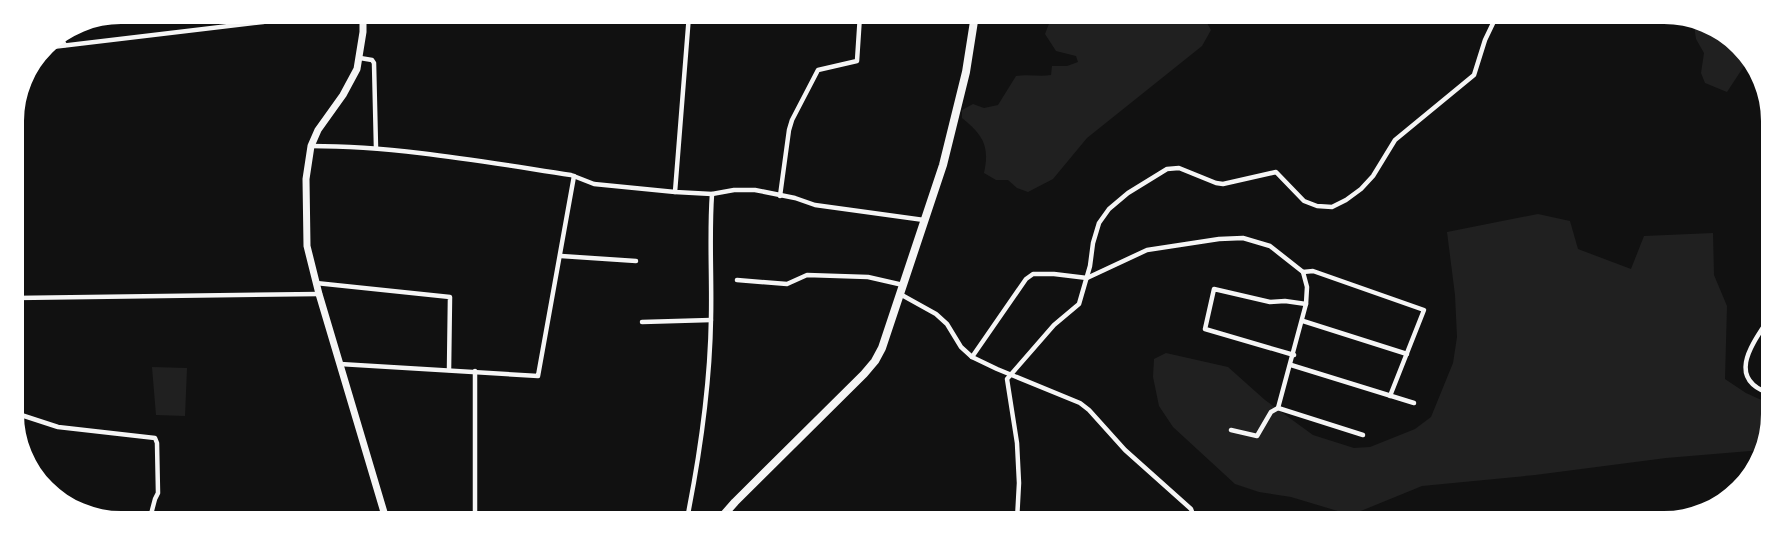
<svg xmlns="http://www.w3.org/2000/svg" width="1785" height="535" font-family="'Fira Sans',sans-serif">
  <style>
    .green { fill: #202020 }
    .lines { fill: none; stroke-linecap: round; stroke-linejoin: round }
    .minor { stroke: #f5f5f5; stroke-width: 4.5 }
    .tertiary { stroke: #f5f5f5; stroke-width: 5 }
    .primary { stroke: #f5f5f5; stroke-width: 7 }
    .trunk { stroke: #f5f5f5; stroke-width: 8 }
  </style>
  <rect width="100%" height="100%" fill="#111"/>
  <g class="green">
    <path d="M 1052,16 L 1207,16 L 1207,23 L 1211,30 L 1202,46 L 1087,138 L 1053,179 L 1028,192 L 1017,188 L 1008,180 L 996,180 L 984,173 C 990,146 983,135 962,118 L 962,110 L 973,104 L 984,108 L 998,105 L 1016,76 C 1028,74 1039,77 1051,75 L 1052,66 L 1067,66 L 1078,62 L 1076,56 L 1056,51 L 1045,34 Z"/>
    <polygon points="1693,18 1740,45 1748,60 1727,92 1705,83 1701,73 1704,53 1696,39"/>
    <polygon points="1538,214 1570,221 1578,249 1631,269 1644,236 1713,233 1714,275 1727,306 1725,379 1746,393 1768,403 1768,441 1762,450 1666,458 1535,475 1422,486 1351,515 1291,497 1259,492 1235,484 1173,427 1159,406 1153,377 1154,359 1166,353 1228,367 1265,400 1313,435 1354,448 1370,447 1415,429 1431,417 1453,363 1457,337 1455,295 1447,232"/>
    <polygon points="152,367 187,368 185,416 156,415"/>
  </g>
  <g class="lines">
    <g class="minor">
      <polyline points="59,36 65,45"/>
      <polyline points="44,48 263,22 299,14"/>
      <polyline points="360,58 372,60 374,63 376,148"/>
      <path d="M 311,146 C 398,146 485,162 571,175 L 594,184 L 675,192 L 712,194 L 734,190 L 755,190 L 795,198 L 815,205 L 924,220"/>
      <polyline points="675,192 689,15"/>
      <polyline points="780,196 789,130 792,120 818,70 857,61 860,15"/>
      <polyline points="561,256 636,261"/>
      <polyline points="1303,272 1313,271 1424,310 1390,396"/>
      <polyline points="737,280 787,284 807,275 868,277 903,285"/>
      <polyline points="316,283 450,297 449,370"/>
      <polyline points="900,294 936,314 947,324 961,347 972,357 997,369 1080,403 1089,410 1125,450 1191,509 1195,520"/>
      <polyline points="15,298 319,294"/>
      <polyline points="1303,321 1407,354"/>
      <polyline points="642,322 711,320"/>
      <polyline points="1294,355 1205,329 1214,289 1270,302 1285,301 1306,304"/>
      <polyline points="972,357 1026,279 1033,274 1054,274 1087,278 1147,250 1219,239 1243,238 1270,246 1303,272 1307,287 1306,304 1278,408 1271,412 1257,436 1231,430"/>
      <polyline points="340,364 538,376 574,176"/>
      <polyline points="1291,365 1414,403"/>
      <polyline points="475,371 475,519"/>
      <path d="M 1768,393 C 1726,378 1753,343 1768,320"/>
      <polyline points="1278,408 1363,435"/>
      <polyline points="15,413 58,427 155,438 157,443 158,493 155,499 150,518"/>
      <path d="M 687,519 C 700,454 710,385 711,318 C 712,277 709,235 712,194"/>
      <polyline points="1017,520 1019,483 1017,443 1007,379 1054,325 1079,304 1090,266 1093,243 1099,223 1109,209 1128,193 1167,169 1179,168 1216,183 1223,184 1276,172 1304,201 1317,206 1332,207 1346,200 1361,189 1373,176 1395,140 1474,75 1485,40 1496,17"/>
    </g>
    <g class="tertiary">
      <polyline points="850,520 858,517 920,517 932,520"/>
      <polyline points="1165,520 1169,520"/>
    </g>
    <polyline class="primary" points="363,14 363,32 357,69 343,95 318,130 311,146 306,179 307,246 319,294 386,519"/>
    <polyline class="trunk" points="720,519 735,502 864,374 875,361 882,348 943,165 966,72 975,15"/>
  </g>
  <path d="M0 0H1785V535H0ZM121 24H1664A97 97 0 0 1 1761 121V414A97 97 0 0 1 1664 511H121A97 97 0 0 1 24 414V121A97 97 0 0 1 121 24Z" fill="#fff" fill-rule="evenodd"/>
</svg>
